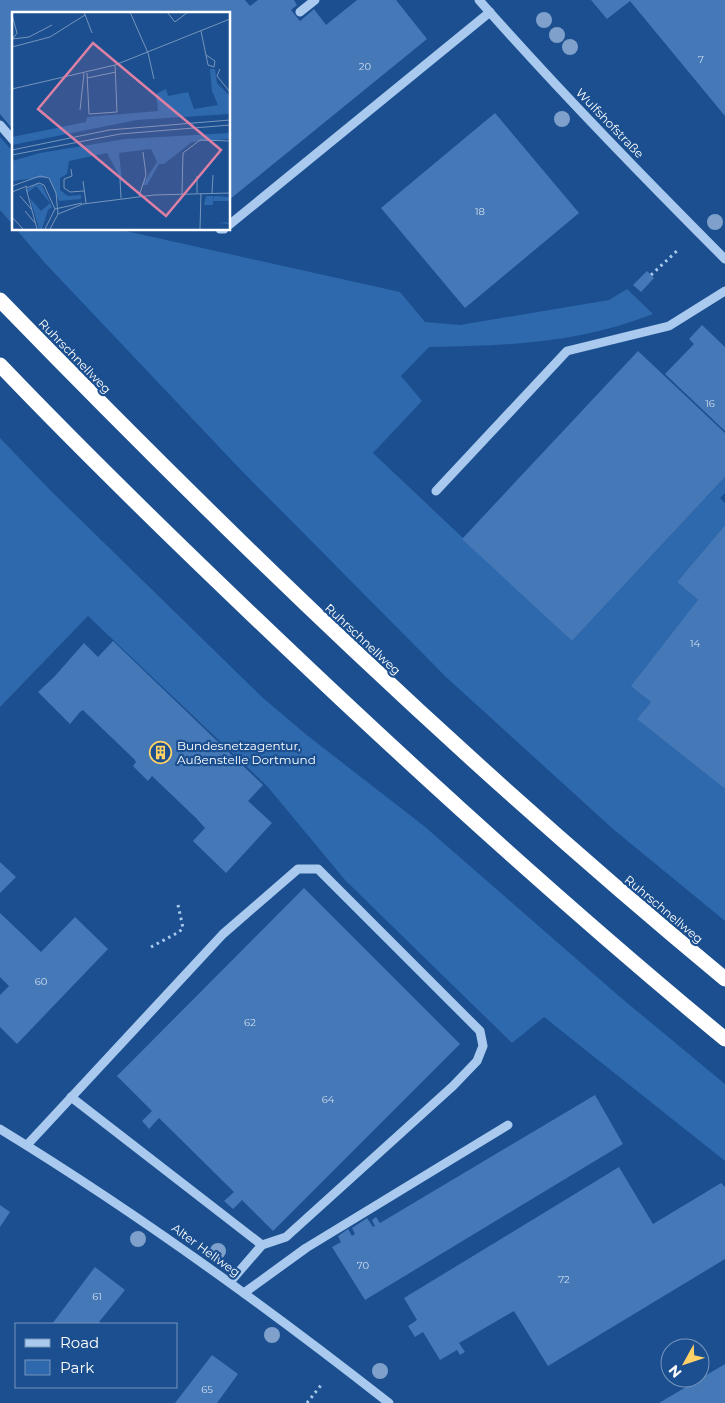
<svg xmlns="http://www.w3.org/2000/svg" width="725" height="1403" font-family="Montserrat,sans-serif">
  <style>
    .green { fill: #2e69ad }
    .building { fill: #4478b7 }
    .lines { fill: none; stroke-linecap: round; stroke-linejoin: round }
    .path { stroke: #a9c9ee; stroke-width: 3; stroke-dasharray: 2.5 4; stroke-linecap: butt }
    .minor { stroke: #a9c9ee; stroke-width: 9 }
    .highway { stroke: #fff; stroke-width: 15 }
    .tree { fill: #7ea0ca }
    .labels { text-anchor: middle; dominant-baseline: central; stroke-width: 4.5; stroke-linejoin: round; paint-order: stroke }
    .number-label { font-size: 10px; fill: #d0dded }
    .street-label { font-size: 12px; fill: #fff; stroke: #1b4f8f }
    .poi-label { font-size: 12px; fill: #fff; stroke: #1b4f8f; text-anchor: start }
    .inset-road { fill: none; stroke: #7695bc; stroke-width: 1 }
    .view { fill: #dd80a5; fill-opacity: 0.15; stroke: #dd80a5; stroke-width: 2.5 }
    .inset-edge { fill: none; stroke: #fff; stroke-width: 2.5 }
  </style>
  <rect width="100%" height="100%" fill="#1b4f8f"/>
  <g class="green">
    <polygon points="0,137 14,153 14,226 0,210"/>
    <path d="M 16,229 L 117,229 L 400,292 L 425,322 L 460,325 L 609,300 L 627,289 L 653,314 C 580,343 506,346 429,347 L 401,376 L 422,401 L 373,453 L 572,641 L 725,477 L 725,493 L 720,498 L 725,503 L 725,525 L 677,582 L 698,600 L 651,702 L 638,719 L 725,789 L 725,921 L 613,829 L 446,677 L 239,468 L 44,262 Z"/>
    <polygon points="0,438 51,491 263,698 308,736 424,826 620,997 725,1084 725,1161 544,1017 512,1043 345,880 267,786 88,616 0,707"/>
  </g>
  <g class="building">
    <polygon points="0,0 245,0 250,6 258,0 294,0 297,5 291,10 300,21 314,9 326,25 357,0 396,0 427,39 229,200 229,14 14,14 14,131 0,114"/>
    <polygon points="591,0 725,0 725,116 630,1 607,19"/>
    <polygon points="495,113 579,213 465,308 381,208"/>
    <polygon points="647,271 654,278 641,292 633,285"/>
    <polygon points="702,325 725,347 725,431 665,374 694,344 689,339"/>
    <polygon points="638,351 725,433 725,477 572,641 462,539"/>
    <polygon points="725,525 725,789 637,719 651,702 631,686 698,600 677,582"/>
    <polygon points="113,641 263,785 248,801 272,823 226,873 193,841 205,828 197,819 152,776 148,781 133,766 136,762 134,759 85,712 83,710 80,712 70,724 38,692 55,676 84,643 98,657"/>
    <polygon points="0,862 16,877 0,893"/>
    <polygon points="304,888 460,1044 273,1231 242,1200 233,1209 224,1201 234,1192 159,1118 149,1129 142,1121 152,1111 117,1076"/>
    <polygon points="0,913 41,952 75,917 108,949 17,1044 0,1027 0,995 9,986 0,977"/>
    <polygon points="595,1095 623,1144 365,1300 332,1247 341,1242 338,1236 348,1229 352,1236 355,1234 352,1228 367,1218 373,1227 375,1226 372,1220 376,1217 380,1223"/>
    <polygon points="619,1167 653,1224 721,1183 725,1187 725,1259 548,1366 514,1311 459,1343 465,1352 460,1355 457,1350 440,1360 423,1332 415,1337 408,1326 417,1320 404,1298"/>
    <polygon points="0,1205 10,1212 0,1227"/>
    <polygon points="95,1267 125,1290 99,1322 102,1324 52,1324"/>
    <polygon points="212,1355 238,1374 217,1403 175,1403"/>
    <polygon points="725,1364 725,1403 659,1403"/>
  </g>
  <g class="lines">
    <g class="path">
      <polyline points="651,275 679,249"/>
      <polyline points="151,947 179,932 183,928 178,905"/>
      <polyline points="307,1403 322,1384"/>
    </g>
    <g class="minor">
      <path d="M 479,0 C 558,90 641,175 725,259"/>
      <polyline points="300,12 315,0"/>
      <polyline points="0,125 14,141"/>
      <polyline points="229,225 490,12"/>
      <polyline points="220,229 224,229"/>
      <polyline points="436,491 567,351 669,326 725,291"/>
      <polyline points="71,1097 262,1245"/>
      <path d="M 0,1129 C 136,1212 264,1305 389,1403"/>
      <polyline points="27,1145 223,934 298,869 318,869 480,1031 483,1046 477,1061 453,1086 286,1237 262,1245 230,1282"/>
      <polyline points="244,1293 306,1248 508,1125"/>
    </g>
    <g class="highway">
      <path d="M 0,300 C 232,539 469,767 725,979"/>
      <path d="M 0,365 C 110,480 225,590 341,699 C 466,816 593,930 725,1039"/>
    </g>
  </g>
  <g class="tree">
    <circle cx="544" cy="20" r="8"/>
    <circle cx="557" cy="35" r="8"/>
    <circle cx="570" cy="47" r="8"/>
    <circle cx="562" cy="119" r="8"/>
    <circle cx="715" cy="222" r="8"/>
    <circle cx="138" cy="1239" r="8"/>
    <circle cx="218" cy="1251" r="8"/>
    <circle cx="272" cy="1335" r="8"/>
    <circle cx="380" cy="1371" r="8"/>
  </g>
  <defs>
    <symbol id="building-ring" viewBox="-11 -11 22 22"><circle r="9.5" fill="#1b4f8f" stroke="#ffd166" stroke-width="1.5"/><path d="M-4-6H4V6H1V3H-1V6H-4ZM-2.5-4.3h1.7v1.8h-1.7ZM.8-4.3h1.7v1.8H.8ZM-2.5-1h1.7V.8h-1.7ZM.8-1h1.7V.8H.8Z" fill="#ffd166"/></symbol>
  </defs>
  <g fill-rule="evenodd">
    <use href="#building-ring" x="148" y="740" width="25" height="25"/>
  </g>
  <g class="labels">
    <g class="number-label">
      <text x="701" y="59">7</text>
      <text x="365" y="66">20</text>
      <text x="480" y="211">18</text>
      <text x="710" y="403">16</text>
      <text x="695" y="643">14</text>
      <text x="41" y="981">60</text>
      <text x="250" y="1022">62</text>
      <text x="328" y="1099">64</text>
      <text x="363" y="1265">70</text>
      <text x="564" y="1279">72</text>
      <text x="97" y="1296">61</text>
      <text x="207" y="1389">65</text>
    </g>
    <g class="street-label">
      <text transform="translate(610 123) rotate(46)">Wulfshofstraße</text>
      <text transform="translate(75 356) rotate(46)">Ruhrschnellweg</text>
      <text transform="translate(363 639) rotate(43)">Ruhrschnellweg</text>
      <text transform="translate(664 909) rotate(40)">Ruhrschnellweg</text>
      <text transform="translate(206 1250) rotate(36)">Alter Hellweg</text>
    </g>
    <g class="poi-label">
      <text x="177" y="745">Bundesnetzagentur,<tspan x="177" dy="14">Außenstelle Dortmund</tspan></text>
    </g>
  </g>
  <g transform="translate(12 12)">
    <rect width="218" height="218" fill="#1b4f8f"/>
    <path d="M 198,57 L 203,57 L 205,71 L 217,83 L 217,102 L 125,108 L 0,133 L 0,125 L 74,110 L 75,105 L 146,99 L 144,82 L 154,77 L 156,84 L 176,80 L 182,97 L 206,93 L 200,79 ZM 217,121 L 217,127 L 180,130 L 152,152 L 147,152 L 135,173 L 130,173 L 145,150 L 139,137 L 107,141 L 110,169 L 95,141 L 57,149 L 55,162 L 48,166 L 48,178 L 56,184 L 69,183 L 69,187 L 47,189 L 37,165 L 0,169 L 0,149 L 28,141 L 113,127 ZM 24,172 L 30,173 L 40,195 L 36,198 L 30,217 L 27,217 L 18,186 L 29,199 L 38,191 L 24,174 L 15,181 L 14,178 ZM 194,184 L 201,184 L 201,188 L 202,184 L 217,185 L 217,212 L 206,211 L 217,210 L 217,189 L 201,189 L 201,193 L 192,193 Z" fill="#2e69ad"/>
    <path class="inset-road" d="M 72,0 L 80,21M 118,0 L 136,41 L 142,67M 155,0 L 163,10 L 176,0M 0,3 L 5,21 L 0,28M 189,19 L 196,53 L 202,55 L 203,49 L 194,43M 0,27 L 17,25 L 40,13M 0,35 L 38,25 L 73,3M 208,57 L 205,64 L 218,80M 75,61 L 77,102 L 105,100 L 103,53M 75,66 L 104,60M 0,77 L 103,53 L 218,7M 68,98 L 72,61M 0,138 L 97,118 L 218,108M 0,143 L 108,122 L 218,113M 59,157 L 60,164 L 52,167 L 52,176 L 58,180 L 72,179M 108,167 L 109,186M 71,169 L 74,191M 0,174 L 28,164 L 37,166 L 44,181 L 46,202M 0,180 L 15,174M 185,181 L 185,164M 200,181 L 201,163M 170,182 L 171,141 L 188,128 L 218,129M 8,184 L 20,198M 127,184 L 134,163 L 131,140M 13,199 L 23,211M 0,205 L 11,217M 25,217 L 14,176 L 27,171 L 32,173 L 43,197M 33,217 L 43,197 L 70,191M 38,217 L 46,202 L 71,192 L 142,183 L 218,181M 188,217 L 189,181"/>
    <path class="view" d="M 81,31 L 209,138 L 154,204 L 26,97 Z"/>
    <rect width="218" height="218" class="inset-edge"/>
  </g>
  <rect x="15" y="1323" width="162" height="65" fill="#1b4f8f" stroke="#7695bc"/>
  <rect x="25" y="1339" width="25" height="8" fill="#a9c9ee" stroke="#7695bc"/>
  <text x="60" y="1348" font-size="15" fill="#ffffff">Road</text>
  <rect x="25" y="1360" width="25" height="15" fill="#2e69ad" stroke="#7695bc"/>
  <text x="60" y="1373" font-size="15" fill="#ffffff">Park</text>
  <g transform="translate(685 1363) rotate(230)"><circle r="24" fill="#1b4f8f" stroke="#7695bc"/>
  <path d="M0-4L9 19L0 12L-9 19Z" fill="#ffd166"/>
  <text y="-8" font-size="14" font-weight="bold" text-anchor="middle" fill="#ffffff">N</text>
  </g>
</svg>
